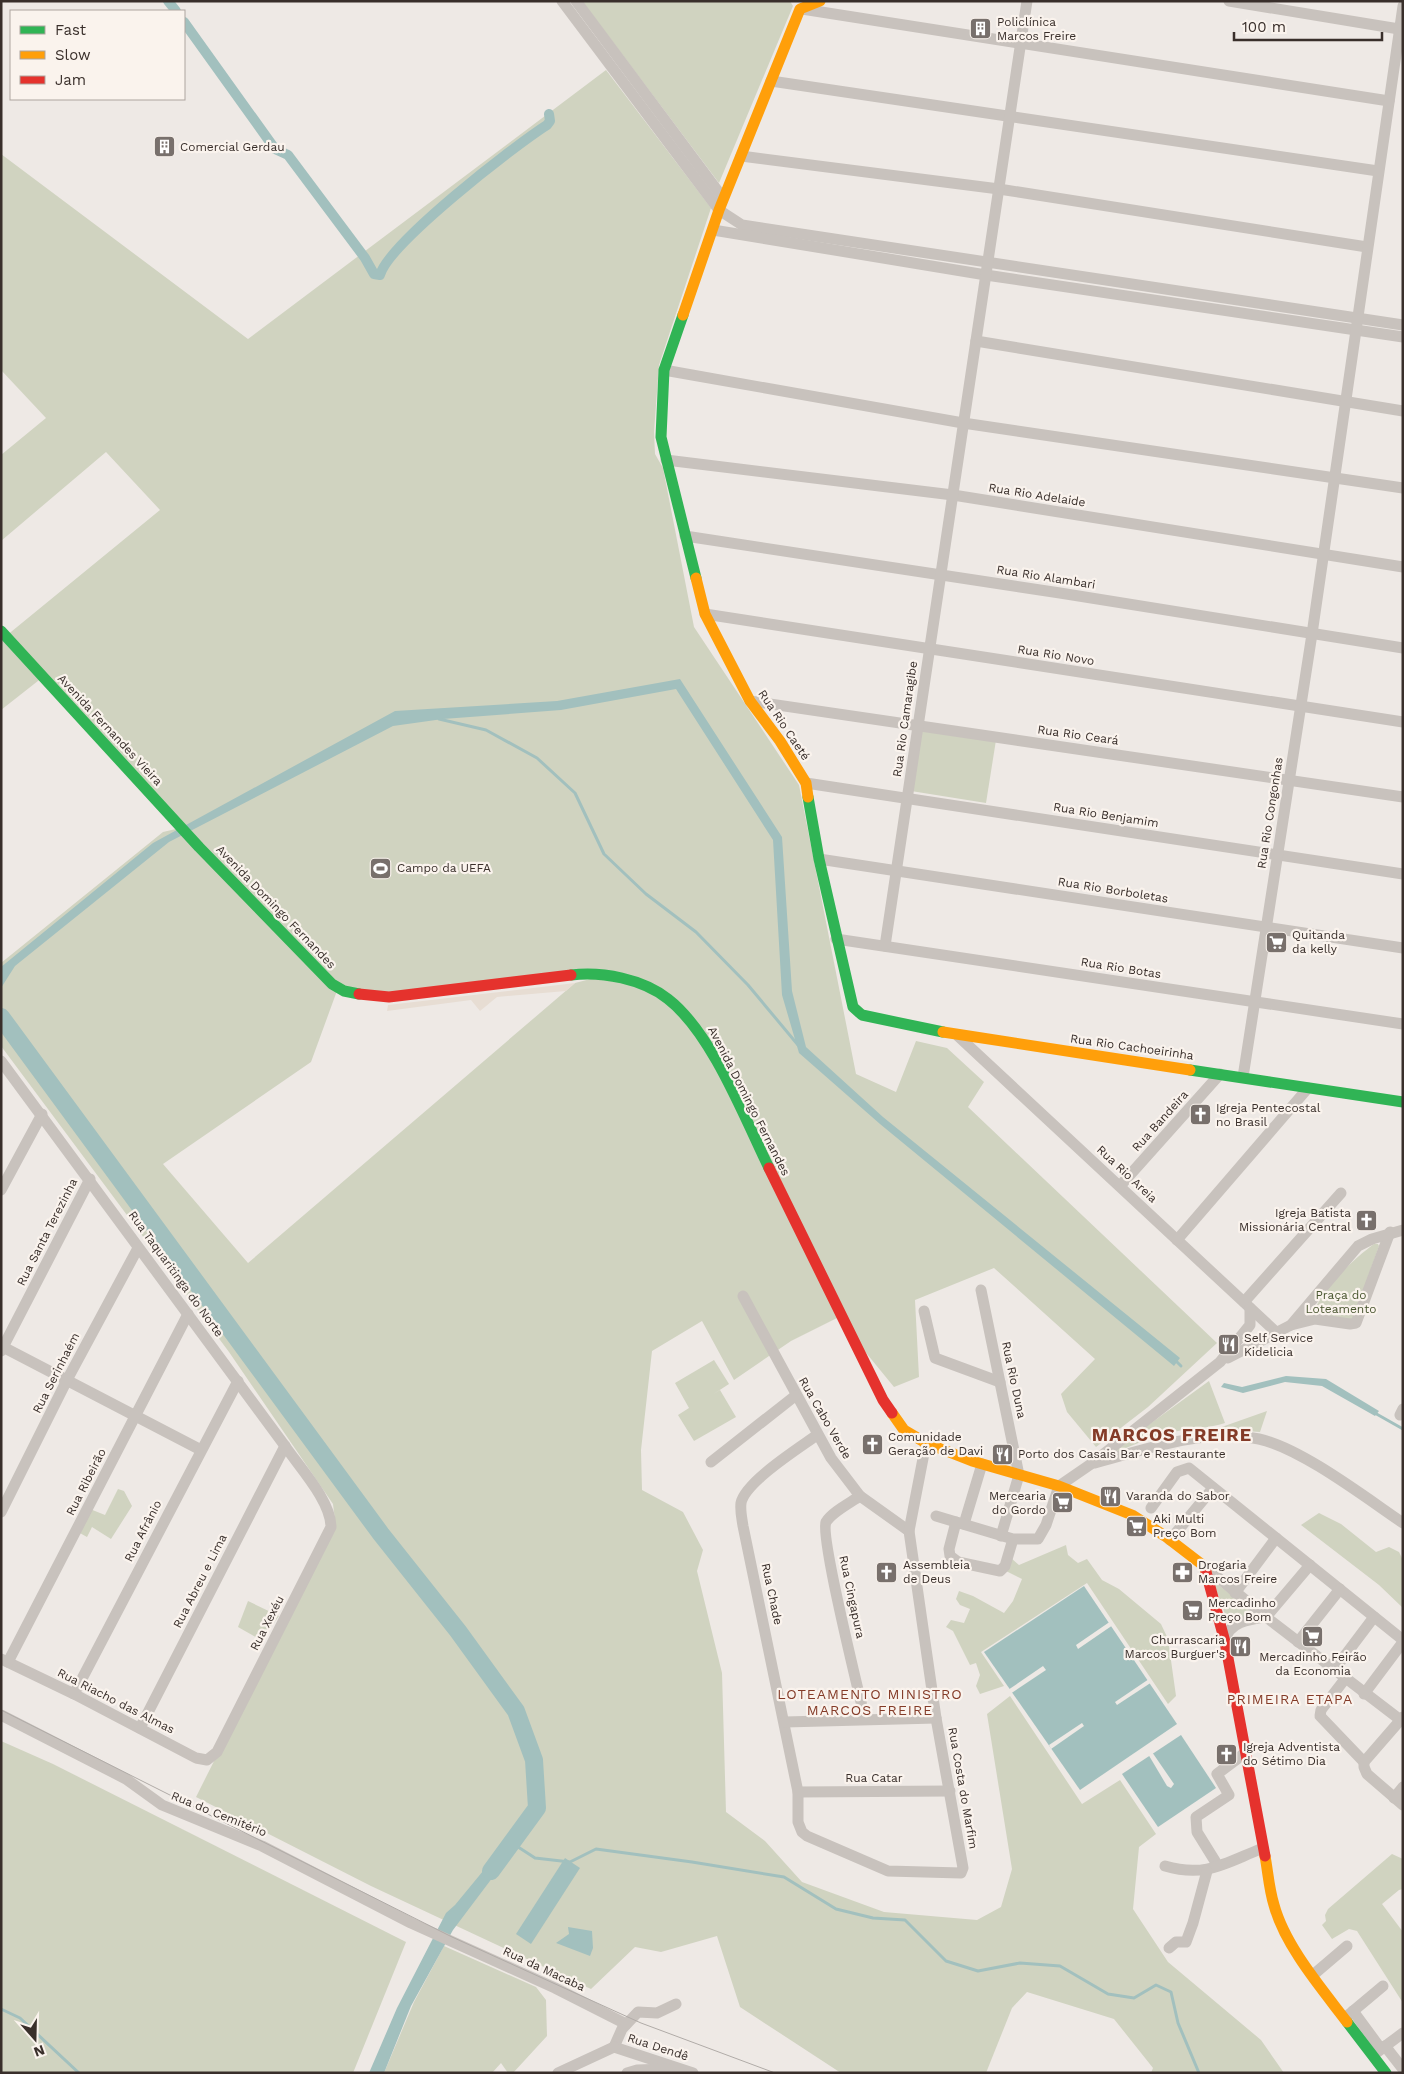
<svg xmlns="http://www.w3.org/2000/svg" width="1404" height="2074" font-family="'Work Sans',sans-serif">
  <style>
    .green { fill: #d0d3c0; fill-rule: evenodd }
    .plaza { fill: #e7ddd3 }
    .water { fill: #a2c0be }
    .pier { fill: #eee9e5 }
    .lines { fill: none; stroke-linecap: round; stroke-linejoin: round }
    .stream { stroke: #a2c0be; stroke-width: 3 }
    .canal { stroke: #a2c0be; stroke-width: 10 }
    .river { stroke: #a2c0be; stroke-width: 18 }
    .street { stroke: #c8c2bd; stroke-width: 11 }
    .fast { stroke: #30b455; stroke-width: 11 }
    .slow { stroke: #ff9f0a; stroke-width: 11 }
    .jam { stroke: #e5322d; stroke-width: 11 }
    .tram { stroke: #b0aba7; stroke-width: 1 }
    .labels { text-anchor: middle; dominant-baseline: central; stroke-width: 4.5; stroke-linejoin: round; paint-order: stroke }
    .poi-label { font-size: 12px; fill: #392f2b; stroke: #faf3ed; text-anchor: start }
    .street-label { font-size: 12px; fill: #392f2b; stroke: #faf3ed }
    .park-label { font-size: 12px; fill: #495630; stroke: #faf3ed }
    .neighbourhood-label { font-size: 14px; letter-spacing: 1px; fill: #843b28; stroke: #faf3ed }
    .district-label { font-size: 18px; font-weight: bold; letter-spacing: 1px; fill: #843b28; stroke: #faf3ed }
  </style>
  <rect width="100%" height="100%" fill="#eee9e5"/>
  <g class="green">
    <polygon points="582,1 790,1 793,6 719,183"/>
    <path d="M 606,70 L 711,208 L 659,365 L 654,432 L 655,454 L 663,468 L 694,627 L 799,785 L 856,1074 L 896,1092 L 916,1041 L 947,1048 L 984,1082 L 968,1107 L 1217,1343 L 1148,1407 L 1096,1447 L 1067,1412 L 1061,1394 L 1095,1359 L 994,1268 L 915,1300 L 919,1377 L 894,1387 L 849,1332 L 841,1316 L 791,1341 L 734,1380 L 702,1321 L 652,1351 L 641,1450 L 642,1490 L 683,1512 L 703,1550 L 697,1571 L 722,1673 L 726,1812 L 765,1841 L 802,1882 L 884,1912 L 977,1920 L 1001,1907 L 1012,1869 L 987,1714 L 1010,1696 L 1082,1804 L 1120,1780 L 1156,1834 L 1139,1847 L 1133,1909 L 1168,1962 L 1261,2040 L 1284,2073 L 1151,2073 L 1153,2068 L 1114,2019 L 1027,1992 L 1012,2008 L 986,2073 L 841,2073 L 740,2007 L 717,1936 L 661,1952 L 635,1947 L 591,1989 L 371,1886 L 196,1797 L 335,1520 L 333,1504 L 229,1352 L 1,1046 L 1,1027 L 233,1339 L 207,1297 L 1,1018 L 1,963 L 163,832 L 180,828 L 43,677 L 1,710 L 1,632 L 6,636 L 160,510 L 106,452 L 1,541 L 1,455 L 46,418 L 1,370 L 1,154 L 248,339 ZM 606,975 L 575,983 L 248,1263 L 163,1164 L 311,1062 L 338,988 L 389,997 Z"/>
    <polygon points="921,728 996,740 986,803 911,791"/>
    <path d="M 1374,1244 L 1378,1244 L 1379,1246 L 1352,1322 L 1317,1314 L 1315,1310 C 1322,1288 1356,1257 1374,1244 Z"/>
    <polygon points="714,1360 729,1384 712,1395 720,1390 736,1417 694,1441 678,1415 689,1408 675,1383"/>
    <path d="M 1209,1381 L 1225,1423 C 1209,1428 1194,1428 1178,1431 C 1152,1436 1128,1447 1103,1458 Z"/>
    <polygon points="1267,1411 1260,1432 1216,1429"/>
    <polygon points="118,1489 124,1491 132,1506 111,1539 92,1527 87,1537 78,1532 90,1509 105,1515"/>
    <polygon points="1319,1513 1341,1524 1376,1552 1389,1547 1399,1552 1403,1560 1403,1608 1379,1585 1301,1525"/>
    <polygon points="1066,1545 1068,1555 1078,1563 1087,1559 1102,1580 1119,1589 1161,1624 1168,1639 1176,1696 1168,1704 1087,1583 981,1652 1004,1686 980,1694 976,1686 980,1675 976,1663 970,1665 953,1631 946,1627 951,1620 964,1623 970,1609 960,1605 956,1599 959,1591 973,1596 1004,1613 1013,1601 1022,1579 1006,1571 1011,1558 1019,1565"/>
    <polygon points="1213,1581 1259,1616 1238,1617 1229,1625"/>
    <polygon points="248,1601 279,1616 261,1640 238,1627"/>
    <polygon points="1,1741 53,1764 406,1942 353,2073 1,2073"/>
    <polygon points="1392,1854 1403,1859 1403,1889 1399,1890 1382,1904 1403,1932 1403,2003 1357,1931 1349,1929 1332,1939 1322,1925 1326,1921 1325,1915 1328,1909"/>
    <polygon points="444,1946 536,1987 546,2000 547,2036 513,2073 508,2073 501,2063 492,2073 384,2073 414,2002"/>
  </g>
  <polygon class="plaza" points="575,983 566,991 497,997 480,1011 471,1000 387,1011 388,1005"/>
  <g class="water">
    <polygon points="680,679 782,837 792,991 806,1047 883,1117 1180,1358 1174,1366 880,1124 799,1053 782,995 773,840 676,689 561,710 443,719 393,726 169,842 15,966 1,988 1,967 153,843 395,711 557,701"/>
    <polygon points="1286,1376 1326,1379 1379,1411 1375,1416 1322,1386 1285,1382 1243,1393 1221,1387 1224,1383 1242,1387"/>
    <polygon points="1084,1586 1177,1724 1080,1790 984,1652"/>
    <polygon points="1181,1735 1216,1788 1158,1827 1122,1774"/>
    <polygon points="502,1848 508,1857 453,1930 411,2006 384,2073 369,2073 397,2008 446,1913 455,1905"/>
    <polygon points="565,1858 580,1868 531,1944 516,1934"/>
    <polygon points="568,1927 592,1931 593,1948 590,1956 556,1943 569,1934"/>
  </g>
  <g class="pier">
    <polygon points="1111,1621 1113,1625 1078,1649 1076,1645"/>
    <polygon points="1043,1666 1046,1670 1010,1694 1008,1690"/>
    <polygon points="1149,1679 1152,1682 1117,1705 1115,1702"/>
    <polygon points="1082,1723 1084,1726 1051,1749 1049,1745"/>
    <polygon points="1152,1752 1174,1784 1171,1788 1167,1786 1148,1754"/>
  </g>
  <g class="lines">
    <g class="stream">
      <polyline points="439,719 486,730 537,758 575,793 604,854 646,894 696,932 748,985 798,1045"/>
      <polyline points="1175,1360 1181,1366"/>
      <polyline points="1373,1412 1403,1429"/>
      <polyline points="512,1843 535,1858 570,1862 596,1849 692,1862 784,1877 836,1909 873,1918 905,1920 946,1961 978,1971 1020,1963 1060,1966 1108,1994 1134,1998 1156,1985 1171,1992 1178,2023 1199,2073"/>
      <polyline points="1,2009 20,2018 79,2073"/>
    </g>
    <g class="canal">
      <polyline points="168,1 176,11"/>
      <path d="M 184,22 L 275,149 L 288,155 L 365,258 L 374,274 L 380,275 C 389,243 514,146 547,125 L 550,121 L 549,114"/>
    </g>
    <polyline class="river" points="1,1017 381,1534 458,1631 516,1711 534,1760 537,1808 491,1871"/>
    <g class="street">
      <polyline points="562,1 719,210 742,225 1403,325"/>
      <polyline points="576,1 723,198"/>
      <polyline points="1229,1 1399,29"/>
      <polyline points="802,9 1389,101"/>
      <polyline points="771,81 1378,171"/>
      <polyline points="741,156 999,189 1367,247"/>
      <polyline points="713,230 986,275 1403,337"/>
      <polyline points="976,341 1403,411"/>
      <polyline points="664,370 963,423 1403,488"/>
      <polyline points="666,460 953,495 1403,567"/>
      <polyline points="685,536 1060,593 1403,648"/>
      <polyline points="705,614 1403,722"/>
      <polyline points="750,701 1403,797"/>
      <polyline points="806,783 1403,874"/>
      <polyline points="819,859 1403,948"/>
      <polyline points="836,939 1403,1024"/>
      <polyline points="885,946 1027,1"/>
      <polyline points="958,1036 1277,1333"/>
      <path d="M 1,1061 L 285,1446 C 300,1468 331,1501 331,1527 L 217,1752 L 207,1760 L 196,1758 L 74,1694 L 1,1659"/>
      <polyline points="1243,1077 1312,634 1403,6"/>
      <polyline points="1120,1186 1220,1074"/>
      <polyline points="1,1190 42,1114"/>
      <polyline points="1177,1240 1308,1088"/>
      <polyline points="981,1290 1019,1475 1001,1536"/>
      <polyline points="743,1296 831,1458 860,1496 909,1531"/>
      <polyline points="1244,1302 1341,1193"/>
      <polyline points="924,1311 935,1358 1000,1382"/>
      <polyline points="1291,1325 1315,1319 1350,1324 1356,1323 1390,1232"/>
      <polyline points="1,1346 201,1450"/>
      <polyline points="1,1351 90,1179"/>
      <polyline points="1228,1358 1291,1325 1358,1246 1372,1239 1403,1230"/>
      <polyline points="1400,1415 1403,1409"/>
      <path d="M 817,1435 C 799,1448 745,1482 741,1503 C 740,1511 742,1519 743,1526 L 798,1792 L 798,1822 L 802,1832 L 807,1836 L 888,1871 L 961,1873 L 963,1868 L 936,1718 L 909,1531 L 926,1443"/>
      <polyline points="711,1462 795,1396"/>
      <path d="M 1095,1463 C 1147,1449 1205,1428 1259,1439 C 1301,1448 1366,1498 1403,1523"/>
      <path d="M 860,1496 C 850,1503 832,1512 826,1522 C 820,1536 859,1693 865,1719"/>
      <polyline points="1151,1508 1177,1472 1189,1468 1403,1640"/>
      <polyline points="1,1512 67,1380 138,1248"/>
      <polyline points="936,1516 956,1522"/>
      <polyline points="964,1524 982,1464"/>
      <polyline points="1013,1539 1005,1566 1000,1571 958,1562 950,1556 949,1549 956,1522 1013,1539 1038,1539 1046,1525 1059,1486 1091,1464 1220,1362 1250,1325 1250,1308"/>
      <polyline points="1170,1540 1213,1488"/>
      <polyline points="1204,1566 1266,1617 1403,1722"/>
      <polyline points="1235,1593 1276,1538"/>
      <path d="M 1225,1642 C 1227,1622 1250,1619 1266,1617 L 1310,1565"/>
      <polyline points="1298,1642 1340,1589"/>
      <polyline points="8,1662 188,1314"/>
      <polyline points="1334,1670 1374,1617"/>
      <polyline points="1345,1679 1321,1710 1320,1716 1364,1762"/>
      <polyline points="74,1694 238,1381"/>
      <polyline points="1364,1694 1403,1642"/>
      <polyline points="1,1715 126,1779 162,1805 262,1846 411,1923 555,1988 626,2024"/>
      <polyline points="1403,1717 1364,1762 1364,1767 1367,1774 1403,1805"/>
      <polyline points="785,1722 936,1718"/>
      <polyline points="140,1728 285,1446"/>
      <polyline points="798,1792 950,1791"/>
      <polyline points="1394,1798 1403,1787"/>
      <polyline points="1215,1861 1197,1832 1196,1817 1229,1795 1217,1774 1245,1753"/>
      <path d="M 1165,1866 C 1206,1878 1225,1863 1263,1848"/>
      <polyline points="1169,1948 1176,1942 1186,1942 1193,1923 1207,1871"/>
      <polyline points="1313,1975 1347,1946"/>
      <polyline points="1353,2011 1381,2049"/>
      <polyline points="1346,2017 1383,1986"/>
      <polyline points="1385,2046 1403,2069"/>
      <polyline points="614,2047 622,2029 638,2012 657,2013 676,2004"/>
      <polyline points="614,2047 693,2073"/>
      <polyline points="1376,2053 1403,2033"/>
      <polyline points="558,2073 614,2047"/>
      <polyline points="627,2073 637,2070 667,2069"/>
    </g>
    <g class="fast">
      <polyline points="683,315 664,370 661,437 696,578"/>
      <polyline points="1,631 199,847 332,984 344,991 359,994"/>
      <polyline points="808,797 819,859 853,1007 862,1015 943,1032"/>
      <path d="M 571,975 C 602,971 643,979 668,999 C 712,1033 745,1119 769,1168"/>
      <polyline points="1190,1070 1403,1102"/>
      <polyline points="1347,2022 1386,2073"/>
    </g>
    <g class="slow">
      <polyline points="683,315 719,210 800,9 820,1"/>
      <polyline points="696,578 705,614 750,701 780,741 806,783 808,797"/>
      <polyline points="943,1032 1190,1070"/>
      <polyline points="892,1413 904,1430 926,1443 972,1461 1059,1486 1132,1515 1165,1536 1204,1566 1206,1572"/>
      <path d="M 1265,1856 C 1268,1872 1269,1889 1274,1905 C 1285,1946 1322,1989 1347,2022"/>
    </g>
    <g class="jam">
      <polyline points="359,994 389,997 571,975"/>
      <polyline points="769,1168 883,1400 892,1413"/>
      <polyline points="1206,1572 1225,1642 1265,1856"/>
    </g>
    <polyline class="tram" points="1,1710 452,1937 641,2023 775,2073"/>
  </g>
  <defs>
    <symbol id="building-square" viewBox="-11 -11 22 22"><rect x="-9" y="-9" width="18" height="18" rx="4" fill="#78706c" stroke="#faf3ed"/><path d="M-4-6H4V6H1V3H-1V6H-4ZM-2.5-4.3h1.7v1.8h-1.7ZM.8-4.3h1.7v1.8H.8ZM-2.5-1h1.7V.8h-1.7ZM.8-1h1.7V.8H.8Z" fill="#fff"/></symbol>
    <symbol id="stadium-square" viewBox="-11 -11 22 22"><rect x="-9" y="-9" width="18" height="18" rx="4" fill="#78706c" stroke="#faf3ed"/><path d="M0-5a6.5 5 0 1 0 0 10a6.5 5 0 1 0 0-10ZM-3.5-1.8h7v3.6h-7Z" fill="#fff"/></symbol>
    <symbol id="supermarket-square" viewBox="-11 -11 22 22"><rect x="-9" y="-9" width="18" height="18" rx="4" fill="#78706c" stroke="#faf3ed"/><path d="M-6-5.5h2.5l.6 2H6L4.5 2H-2.5L-4.4-4H-6ZM-1.5 3.2a1.3 1.3 0 1 0 .1 0ZM3 3.2a1.3 1.3 0 1 0 .1 0Z" fill="#fff"/></symbol>
    <symbol id="church-square" viewBox="-11 -11 22 22"><rect x="-9" y="-9" width="18" height="18" rx="4" fill="#78706c" stroke="#faf3ed"/><path d="M-1.2-6h2.4v3.5h3.3v2.4h-3.3V6h-2.4V-.1h-3.3v-2.4h3.3Z" fill="#fff"/></symbol>
    <symbol id="restaurant-square" viewBox="-11 -11 22 22"><rect x="-9" y="-9" width="18" height="18" rx="4" fill="#78706c" stroke="#faf3ed"/><path d="M-5-6h1v4h1v-4h1v4h1v-4h1v5L-1.5 .5V6h-2V.5L-5-1ZM5-6V6H3V1.5H1.5Q1.5-4 5-6Z" fill="#fff"/></symbol>
    <symbol id="pharmacy-square" viewBox="-11 -11 22 22"><rect x="-9" y="-9" width="18" height="18" rx="4" fill="#78706c" stroke="#faf3ed"/><path d="M-2-6h4v4h4v4h-4v4h-4v-4h-4v-4h4Z" fill="#fff"/></symbol>
  </defs>
  <g fill-rule="evenodd">
    <use href="#building-square" x="968" y="16" width="25" height="25"/>
    <use href="#building-square" x="152" y="134" width="25" height="25"/>
    <use href="#stadium-square" x="368" y="856" width="25" height="25"/>
    <use href="#supermarket-square" x="1264" y="930" width="25" height="25"/>
    <use href="#church-square" x="1188" y="1102" width="25" height="25"/>
    <use href="#church-square" x="1354" y="1208" width="25" height="25"/>
    <use href="#restaurant-square" x="1216" y="1332" width="25" height="25"/>
    <use href="#church-square" x="860" y="1432" width="25" height="25"/>
    <use href="#restaurant-square" x="990" y="1442" width="25" height="25"/>
    <use href="#restaurant-square" x="1098" y="1484" width="25" height="25"/>
    <use href="#supermarket-square" x="1050" y="1490" width="25" height="25"/>
    <use href="#supermarket-square" x="1124" y="1514" width="25" height="25"/>
    <use href="#church-square" x="874" y="1560" width="25" height="25"/>
    <use href="#pharmacy-square" x="1170" y="1560" width="25" height="25"/>
    <use href="#supermarket-square" x="1180" y="1598" width="25" height="25"/>
    <use href="#supermarket-square" x="1300" y="1624" width="25" height="25"/>
    <use href="#restaurant-square" x="1228" y="1634" width="25" height="25"/>
    <use href="#church-square" x="1214" y="1742" width="25" height="25"/>
  </g>
  <g class="labels">
    <g class="poi-label">
      <text x="997" y="22">Policlínica<tspan x="997" dy="14">Marcos Freire</tspan></text>
      <text x="180" y="147">Comercial Gerdau</text>
      <text x="397" y="868">Campo da UEFA</text>
      <text x="1292" y="935">Quitanda<tspan x="1292" dy="14">da kelly</tspan></text>
      <text x="1216" y="1108">Igreja Pentecostal<tspan x="1216" dy="14">no Brasil</tspan></text>
      <text x="1351" y="1213" text-anchor="end">Igreja Batista<tspan x="1351" dy="14">Missionária Central</tspan></text>
      <text x="1244" y="1338">Self Service<tspan x="1244" dy="14">Kidelicia</tspan></text>
      <text x="888" y="1437">Comunidade<tspan x="888" dy="14">Geração de Davi</tspan></text>
      <text x="1018" y="1454">Porto dos Casais Bar e Restaurante</text>
      <text x="1046" y="1496" text-anchor="end">Mercearia<tspan x="1046" dy="14">do Gordo</tspan></text>
      <text x="1126" y="1496">Varanda do Sabor</text>
      <text x="1153" y="1519">Aki Multi<tspan x="1153" dy="14">Preço Bom</tspan></text>
      <text x="903" y="1565">Assembleia<tspan x="903" dy="14">de Deus</tspan></text>
      <text x="1198" y="1565">Drogaria<tspan x="1198" dy="14">Marcos Freire</tspan></text>
      <text x="1208" y="1603">Mercadinho<tspan x="1208" dy="14">Preço Bom</tspan></text>
      <text x="1225" y="1640" text-anchor="end">Churrascaria<tspan x="1225" dy="14">Marcos Burguer's</tspan></text>
      <text x="1313" y="1657" text-anchor="middle">Mercadinho Feirão<tspan x="1313" dy="14">da Economia</tspan></text>
      <text x="1243" y="1747">Igreja Adventista<tspan x="1243" dy="14">do Sétimo Dia</tspan></text>
    </g>
    <g class="street-label">
      <text transform="translate(1037 495) rotate(9)">Rua Rio Adelaide</text>
      <text transform="translate(1046 577) rotate(9)">Rua Rio Alambari</text>
      <text transform="translate(1056 655) rotate(9)">Rua Rio Novo</text>
      <text transform="translate(905 719) rotate(-82)">Rua Rio Camaragibe</text>
      <text transform="translate(784 725) rotate(56)">Rua Rio Caeté</text>
      <text transform="translate(110 730) rotate(47)">Avenida Fernandes Vieira</text>
      <text transform="translate(1078 735) rotate(8)">Rua Rio Ceará</text>
      <text transform="translate(1270 813) rotate(-81)">Rua Rio Congonhas</text>
      <text transform="translate(1106 815) rotate(9)">Rua Rio Benjamim</text>
      <text transform="translate(1113 890) rotate(9)">Rua Rio Borboletas</text>
      <text transform="translate(276 907) rotate(46)">Avenida Domingo Fernandes</text>
      <text transform="translate(1121 968) rotate(9)">Rua Rio Botas</text>
      <text transform="translate(1132 1047) rotate(8)">Rua Rio Cachoeirinha</text>
      <text transform="translate(749 1101) rotate(63)">Avenida Domingo Fernandes</text>
      <text transform="translate(1160 1121) rotate(-48)">Rua Bandeira</text>
      <text transform="translate(1127 1174) rotate(43)">Rua Rio Areia</text>
      <text transform="translate(47 1232) rotate(-63)">Rua Santa Terezinha</text>
      <text transform="translate(176 1274) rotate(54)">Rua Taquaritinga do Norte</text>
      <text transform="translate(56 1373) rotate(-63)">Rua Serinhaém</text>
      <text transform="translate(1014 1380) rotate(78)">Rua Rio Duna</text>
      <text transform="translate(825 1418) rotate(60)">Rua Cabo Verde</text>
      <text transform="translate(86 1482) rotate(-63)">Rua Ribeirão</text>
      <text transform="translate(143 1531) rotate(-63)">Rua Afrânio</text>
      <text transform="translate(200 1581) rotate(-63)">Rua Abreu e Lima</text>
      <text transform="translate(772 1594) rotate(78)">Rua Chade</text>
      <text transform="translate(852 1597) rotate(78)">Rua Cingapura</text>
      <text transform="translate(267 1623) rotate(-63)">Rua Xexéu</text>
      <text transform="translate(116 1701) rotate(27)">Rua Riacho das Almas</text>
      <text x="874" y="1778">Rua Catar</text>
      <text transform="translate(963 1788) rotate(80)">Rua Costa do Marfim</text>
      <text transform="translate(219 1814) rotate(22)">Rua do Cemitério</text>
      <text transform="translate(544 1969) rotate(25)">Rua da Macaba</text>
      <text transform="translate(658 2047) rotate(18)">Rua Dendê</text>
    </g>
    <g class="park-label">
      <text x="1341" y="1295">Praça do<tspan x="1341" dy="14">Loteamento</tspan></text>
    </g>
    <g class="neighbourhood-label">
      <text x="870" y="1694">LOTEAMENTO MINISTRO<tspan x="870" dy="16">MARCOS FREIRE</tspan></text>
      <text x="1290" y="1699">PRIMEIRA ETAPA</text>
    </g>
    <g class="district-label">
      <text x="1172" y="1434">MARCOS FREIRE</text>
    </g>
  </g>
  <rect width="1404" height="2074" fill="none" stroke="#392f2b" stroke-width="5"/>
  <rect x="10" y="10" width="175" height="90" fill="#faf3ed" stroke="#ada59f"/>
  <rect x="20" y="26" width="25" height="8" fill="#30b455" stroke="#ada59f"/>
  <text x="55" y="35" font-size="15" fill="#392f2b">Fast</text>
  <rect x="20" y="51" width="25" height="8" fill="#ff9f0a" stroke="#ada59f"/>
  <text x="55" y="60" font-size="15" fill="#392f2b">Slow</text>
  <rect x="20" y="76" width="25" height="8" fill="#e5322d" stroke="#ada59f"/>
  <text x="55" y="85" font-size="15" fill="#392f2b">Jam</text>
  <g transform="translate(35 2039) rotate(160)" stroke="#faf3ed" stroke-width="4" paint-order="stroke">
  <path d="M0-4L9 19L0 12L-9 19Z" fill="#392f2b"/>
  <text y="-8" font-size="14" font-weight="bold" text-anchor="middle" fill="#392f2b">N</text>
  </g>
  <path d="M1234 32v8h148v-8" fill="none" stroke="#392f2b" stroke-width="2.5"/>
  <text x="1242" y="32" font-size="15" fill="#392f2b" stroke="#faf3ed" stroke-width="4" paint-order="stroke">100 m</text>
</svg>
